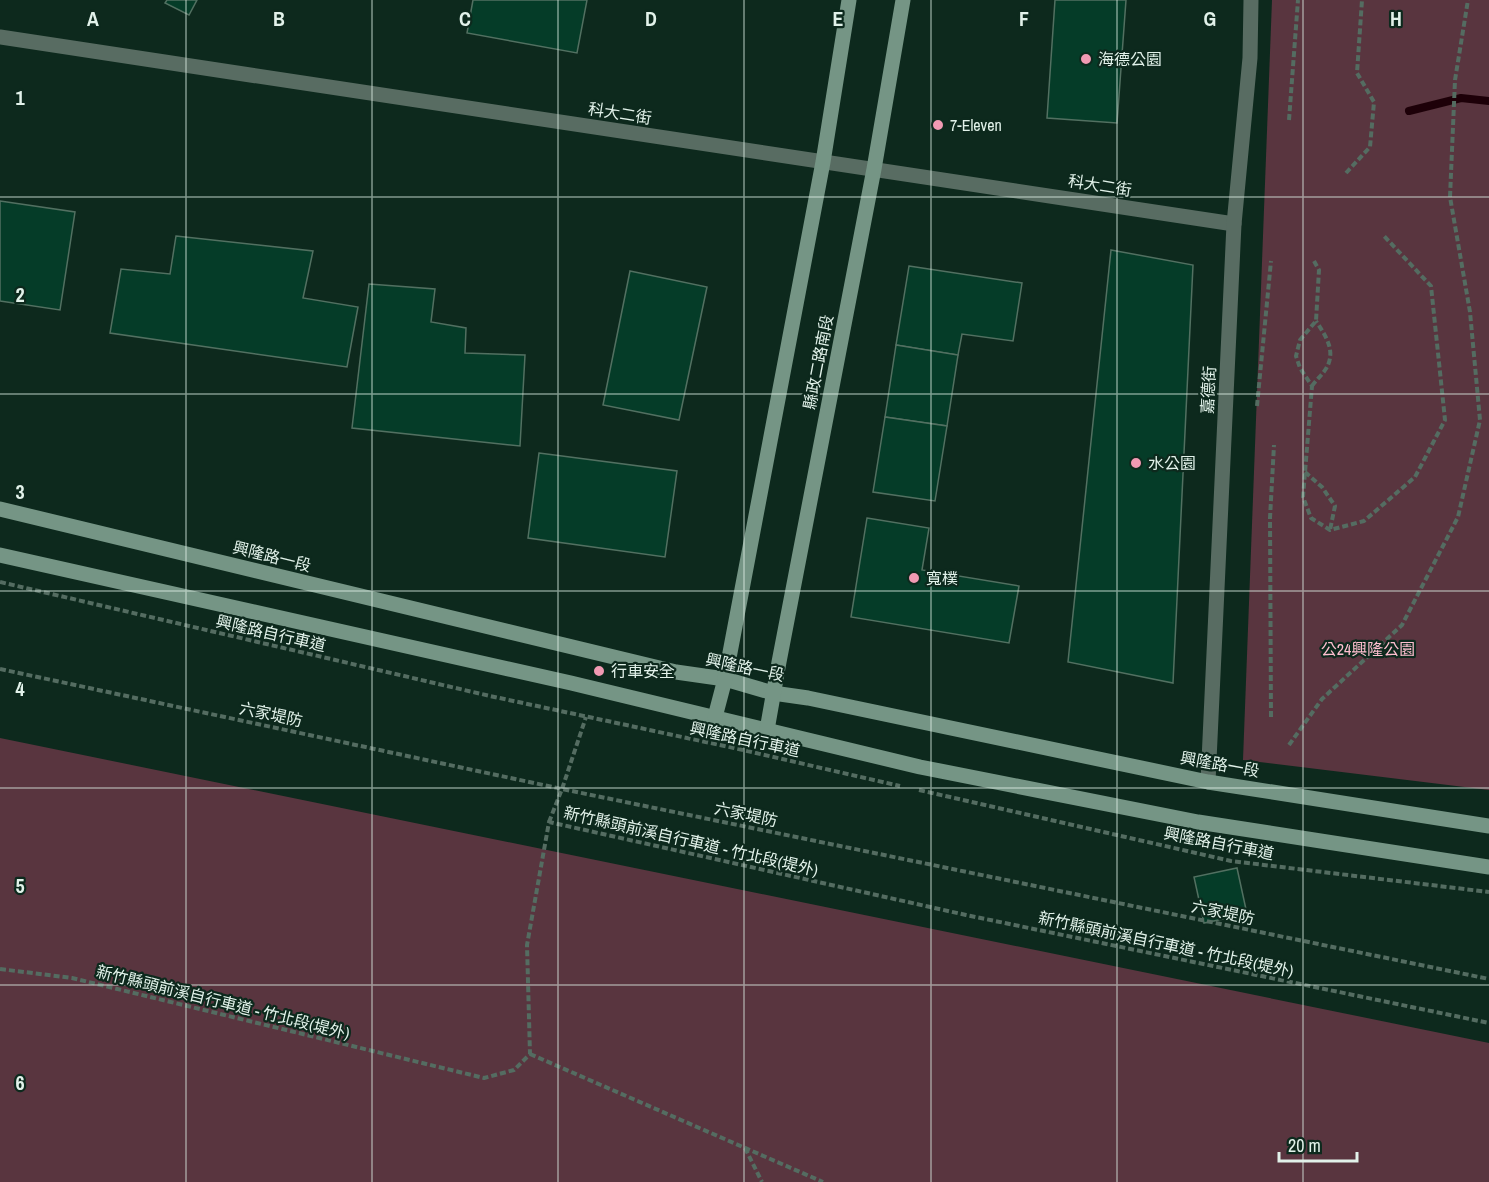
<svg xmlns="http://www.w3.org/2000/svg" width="1489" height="1182" font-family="'Archivo Narrow','Noto Sans TC',sans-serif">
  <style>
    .green { fill: #59353f }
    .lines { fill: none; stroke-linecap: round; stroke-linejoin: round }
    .stream { stroke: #1d0008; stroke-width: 8 }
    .building { fill: #053c28; stroke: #527061; stroke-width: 1.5 }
    .path { stroke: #546c61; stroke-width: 4; stroke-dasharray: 6 3; stroke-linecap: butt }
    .street { stroke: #586c62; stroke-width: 15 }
    .secondary { stroke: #759585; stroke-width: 15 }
    .grid { fill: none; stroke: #e2f2ea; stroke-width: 1.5; stroke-opacity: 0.55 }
    .poi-dot { fill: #f19ab3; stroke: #0d291d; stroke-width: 2 }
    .labels { text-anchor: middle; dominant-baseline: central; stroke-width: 4.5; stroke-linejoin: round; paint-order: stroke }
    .poi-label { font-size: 16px; fill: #e2f2ea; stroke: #0d291d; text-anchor: start }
    .street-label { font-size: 16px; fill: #e2f2ea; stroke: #0d291d }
    .park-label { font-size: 16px; fill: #febecf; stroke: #0d291d }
    .grid-label { font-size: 20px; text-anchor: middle; font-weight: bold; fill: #e2f2ea; stroke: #0d291d; stroke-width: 4.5; stroke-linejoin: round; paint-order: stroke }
  </style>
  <rect width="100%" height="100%" fill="#0d291d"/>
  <g class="green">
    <polygon points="1272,0 1489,0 1489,790 1243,760"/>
    <polygon points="0,738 1489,1043 1489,1182 0,1182"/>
  </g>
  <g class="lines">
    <polyline class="stream" points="1409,111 1461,98 1489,101"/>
  </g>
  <g class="building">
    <polygon points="167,0 197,0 189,15 165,3"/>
    <polygon points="473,0 587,0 577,53 467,33"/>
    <polygon points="1055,0 1126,0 1117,123 1047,118"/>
    <polygon points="0,201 75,212 60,310 0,301"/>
    <polygon points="176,236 313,251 303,298 358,307 347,367 110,333 121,269 170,274"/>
    <polygon points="1111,250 1193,265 1173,683 1068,662"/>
    <polygon points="909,266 1022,283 1013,341 962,334 958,355 896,345"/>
    <polygon points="630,271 707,287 679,420 603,405"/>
    <polygon points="369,284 435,289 431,322 466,328 465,353 525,355 520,446 352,428"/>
    <polygon points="896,345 958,355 947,426 885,417"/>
    <polygon points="885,417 947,426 935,501 873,492"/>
    <polygon points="539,453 677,471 665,557 528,538"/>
    <polygon points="867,518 929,528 922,570 1019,586 1009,643 851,617"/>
    <polygon points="1237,868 1247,914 1204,923 1194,877"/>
  </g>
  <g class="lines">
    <g class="path">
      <polyline points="1289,120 1298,0"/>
      <polyline points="1346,173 1370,147 1374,102 1357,73 1362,0"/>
      <polyline points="1314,261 1319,270 1316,321 1300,340 1296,356 1300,368 1312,386 1303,497 1311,518 1330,530 1364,521 1415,477 1445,420 1431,286 1384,236"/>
      <path d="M 1312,386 C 1316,380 1324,373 1327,367 C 1336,350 1325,335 1316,321"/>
      <polyline points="1257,406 1271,261"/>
      <polyline points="1305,472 1322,487 1335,506 1330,530"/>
      <polyline points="0,582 490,696 734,748 900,786"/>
      <polyline points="0,669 562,789 1489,979"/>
      <polyline points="1271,717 1270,518 1274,445"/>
      <polyline points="1289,745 1322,699 1402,625 1458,517 1480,420 1470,312 1450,197 1455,80 1468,0"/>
      <polyline points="919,790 1231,861 1489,892"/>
      <polyline points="549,822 562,789 586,717"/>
      <polyline points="0,969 72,978 484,1078 514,1070 530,1054 527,945 549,822 966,915 1489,1023"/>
      <polyline points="530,1054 823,1182"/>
      <polyline points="745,1148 762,1182"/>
    </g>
    <g class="street">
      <polyline points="0,37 1234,224"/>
      <polyline points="1208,782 1234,224 1250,58 1251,0"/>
    </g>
    <g class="secondary">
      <polyline points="0,509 676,672 725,679 773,693 808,698 1208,782 1489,826"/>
      <polyline points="0,555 571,683 920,767 1198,822 1489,867"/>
      <polyline points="715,717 725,679 823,162 849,0"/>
      <polyline points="767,730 779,662 874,169 903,0"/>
    </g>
  </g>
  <path class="grid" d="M 186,0 L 186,1182M 372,0 L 372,1182M 558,0 L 558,1182M 744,0 L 744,1182M 931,0 L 931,1182M 1117,0 L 1117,1182M 1303,0 L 1303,1182M 0,197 L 1489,197M 0,394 L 1489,394M 0,591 L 1489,591M 0,788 L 1489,788M 0,985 L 1489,985"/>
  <g class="poi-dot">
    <circle cx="1086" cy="59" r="6"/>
    <circle cx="938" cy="125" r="6"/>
    <circle cx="1136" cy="463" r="6"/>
    <circle cx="914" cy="578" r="6"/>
    <circle cx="599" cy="671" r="6"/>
  </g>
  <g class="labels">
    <g class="poi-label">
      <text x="1098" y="59">海德公園</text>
      <text x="950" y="125">7-Eleven</text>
      <text x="1148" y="463">水公園</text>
      <text x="926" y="578">寬樸</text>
      <text x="611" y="671">行車安全</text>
    </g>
    <g class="street-label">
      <text transform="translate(620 113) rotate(9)">科大二街</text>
      <text transform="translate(1100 185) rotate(9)">科大二街</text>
      <text transform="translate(818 362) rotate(-79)">縣政二路南段</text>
      <text transform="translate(1208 390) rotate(-87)">嘉德街</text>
      <text transform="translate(272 556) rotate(14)">興隆路一段</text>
      <text transform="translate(271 633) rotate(13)">興隆路自行車道</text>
      <text transform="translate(745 667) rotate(12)">興隆路一段</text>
      <text transform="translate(271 714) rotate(12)">六家堤防</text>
      <text transform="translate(745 739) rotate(12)">興隆路自行車道</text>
      <text transform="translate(1220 764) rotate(10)">興隆路一段</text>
      <text transform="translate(746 814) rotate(12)">六家堤防</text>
      <text transform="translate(691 841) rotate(13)">新竹縣頭前溪自行車道 - 竹北段(堤外)</text>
      <text transform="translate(1219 843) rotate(11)">興隆路自行車道</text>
      <text transform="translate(1223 912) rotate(12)">六家堤防</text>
      <text transform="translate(1166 944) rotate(12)">新竹縣頭前溪自行車道 - 竹北段(堤外)</text>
      <text transform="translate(223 1002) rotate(14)">新竹縣頭前溪自行車道 - 竹北段(堤外)</text>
    </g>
    <g class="park-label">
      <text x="1368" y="649">公24興隆公園</text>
    </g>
  </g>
  <g class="grid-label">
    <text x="93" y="26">A</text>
    <text x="279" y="26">B</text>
    <text x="465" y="26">C</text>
    <text x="651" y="26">D</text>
    <text x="838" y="26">E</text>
    <text x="1024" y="26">F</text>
    <text x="1210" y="26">G</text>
    <text x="1396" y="26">H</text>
    <text x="20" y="105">1</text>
    <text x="20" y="302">2</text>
    <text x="20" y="499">3</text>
    <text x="20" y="696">4</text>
    <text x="20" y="893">5</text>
    <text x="20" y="1090">6</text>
  </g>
  <path d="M1279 1152v9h78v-9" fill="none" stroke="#e2f2ea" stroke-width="3"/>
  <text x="1288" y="1152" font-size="18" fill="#e2f2ea" stroke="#0d291d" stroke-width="4.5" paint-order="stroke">20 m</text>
</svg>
